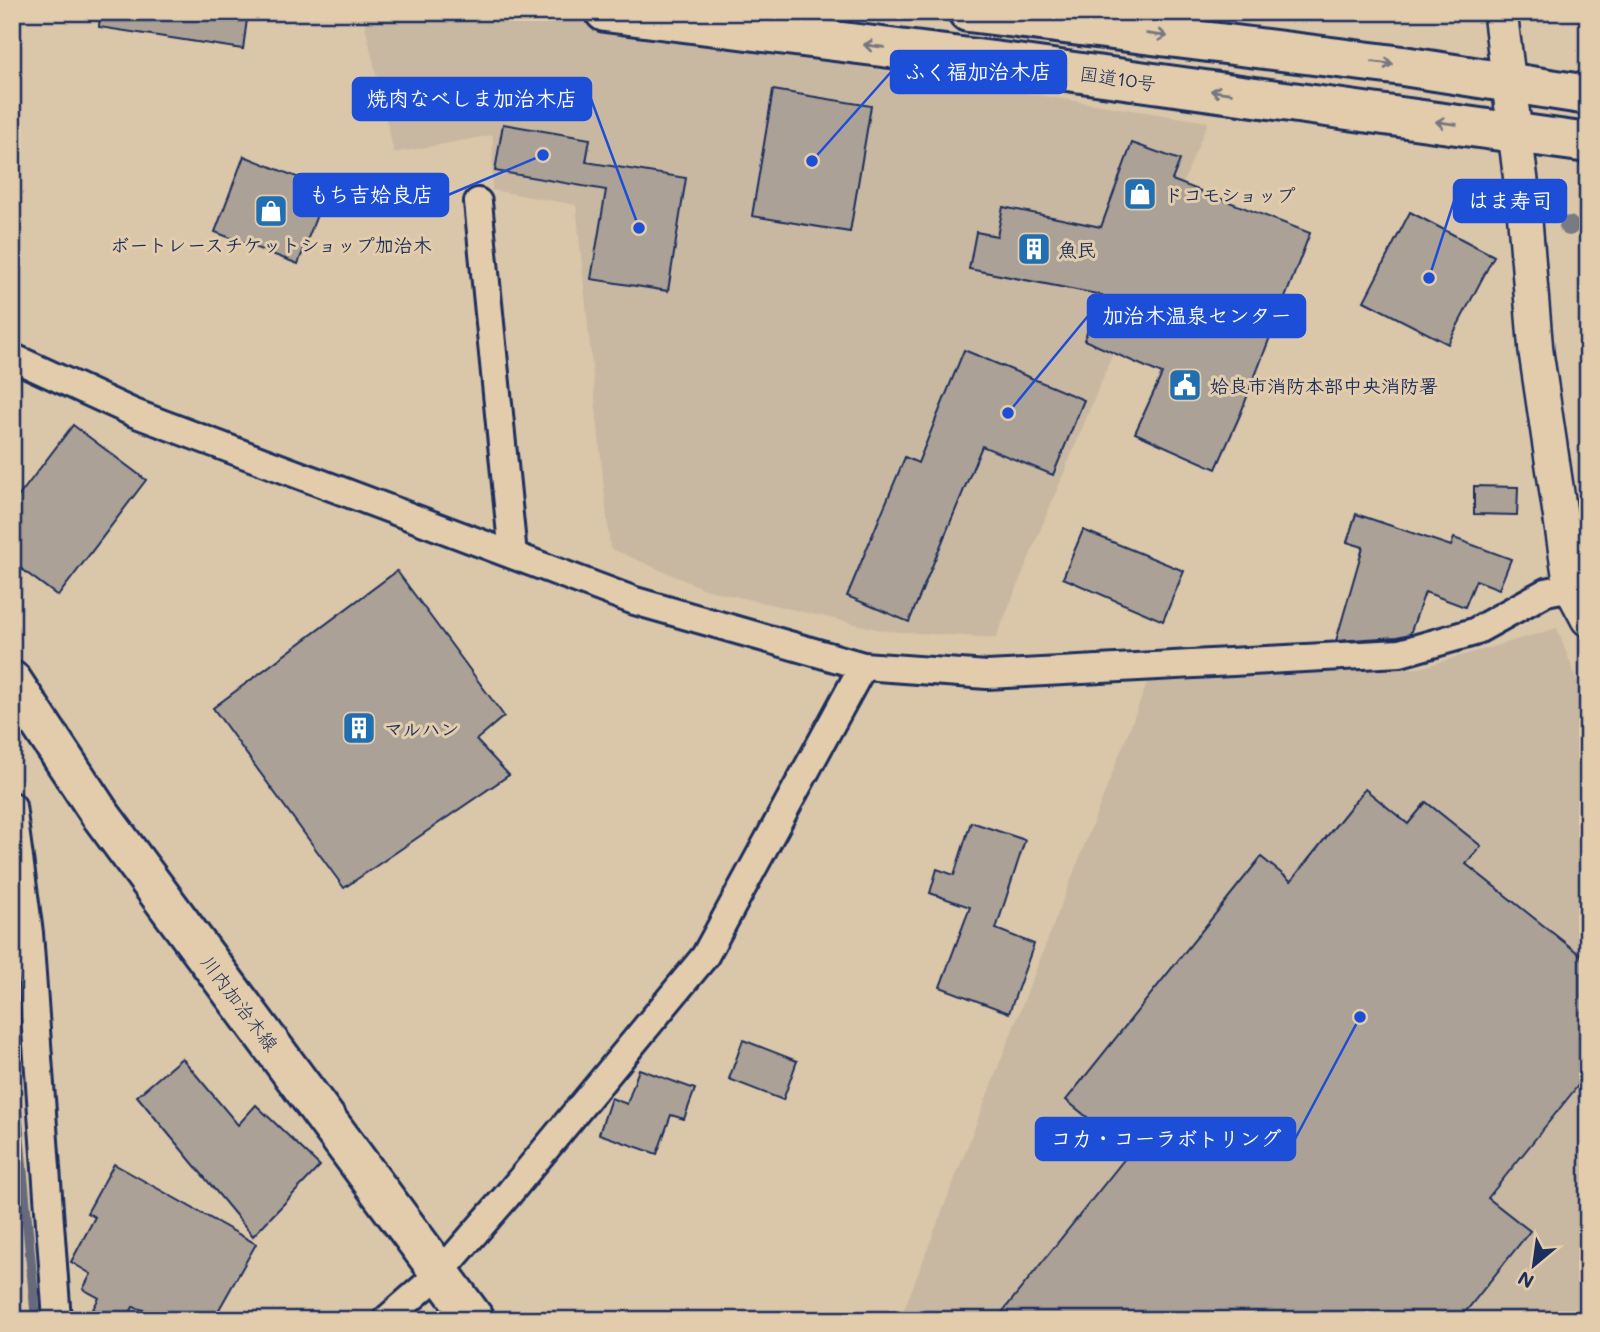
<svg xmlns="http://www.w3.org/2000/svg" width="1600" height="1332" font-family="Mali,'Klee One',sans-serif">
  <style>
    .built { fill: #c8b8a2 }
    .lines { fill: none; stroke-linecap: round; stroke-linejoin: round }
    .stream { stroke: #666b7c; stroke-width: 10 }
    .building { fill: #aba196; stroke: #1b2f5e; stroke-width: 2 }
    .minor-casing { stroke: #1b2f5e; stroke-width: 32 }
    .tertiary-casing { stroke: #1b2f5e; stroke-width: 38 }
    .primary-casing { stroke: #1b2f5e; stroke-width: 44 }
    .trunk-casing { stroke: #1b2f5e; stroke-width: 44 }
    .minor { stroke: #e2ccac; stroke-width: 26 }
    .tertiary { stroke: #e2ccac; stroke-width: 33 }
    .primary { stroke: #e2ccac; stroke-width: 38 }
    .trunk { stroke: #e2ccac; stroke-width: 38 }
    .tree { fill: #7a7a83 }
    .oneway { stroke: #757681 }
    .labels { text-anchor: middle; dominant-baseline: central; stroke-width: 6; stroke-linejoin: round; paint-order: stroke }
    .street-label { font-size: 19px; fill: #1b2f5e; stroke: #e2ccac }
    .poi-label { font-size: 19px; font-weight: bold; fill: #1b2f5e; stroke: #e2ccac; text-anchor: start }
    .leader { fill: none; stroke: #1d4ed8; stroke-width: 2.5 }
    .callout-dot { fill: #1d4ed8; stroke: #e2ccac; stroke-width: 2.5 }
    .callout { fill: #1d4ed8; stroke: #1d4ed8; stroke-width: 2.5 }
    .callout-label { font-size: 21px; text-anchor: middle; font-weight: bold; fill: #fff }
  </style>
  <rect width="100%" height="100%" fill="#dac6a9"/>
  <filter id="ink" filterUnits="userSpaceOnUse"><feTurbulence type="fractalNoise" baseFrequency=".0143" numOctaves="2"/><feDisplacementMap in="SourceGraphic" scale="14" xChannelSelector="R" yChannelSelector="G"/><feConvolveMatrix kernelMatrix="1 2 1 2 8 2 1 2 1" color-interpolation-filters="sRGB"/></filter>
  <g filter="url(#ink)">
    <g class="built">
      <polygon points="362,12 515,12 1208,122 996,638 886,631 704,589 610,548 576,205 492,190 493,135 394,153"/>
      <polygon points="1557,628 1579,686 1588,698 1588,1320 900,1320 1150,676 1419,668"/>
    </g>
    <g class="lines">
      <polyline class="stream" points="12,1055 36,1320"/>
    </g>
    <g class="building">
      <polygon points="100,12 248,12 243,49 99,27"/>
      <polygon points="773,90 871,106 850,232 752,216"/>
      <polygon points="503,124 590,139 586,162 686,178 668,291 591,279 606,190 495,171"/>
      <polygon points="1132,143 1180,160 1172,180 1310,233 1240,415 1216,469 1135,433 1162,374 1084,340 1102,295 969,269 976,232 997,236 1003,207 1101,227"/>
      <polygon points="244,156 327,189 298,264 215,232"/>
      <polygon points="1410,212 1494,256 1448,344 1364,301"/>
      <polygon points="964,350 1084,400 1053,475 982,446 909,622 847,596 905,457 918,463"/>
      <polygon points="73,425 146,480 58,596 12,562 12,505"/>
      <polygon points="1474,486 1518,487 1517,515 1474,514"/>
      <polygon points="1356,514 1451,546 1454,538 1511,559 1499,589 1476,580 1465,607 1425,592 1410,634 1397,637 1336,641 1363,547 1347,542"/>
      <polygon points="1083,530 1184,571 1163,621 1063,578"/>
      <polygon points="397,571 504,716 476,740 509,775 344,888 213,708"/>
      <polygon points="1365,789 1408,824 1426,802 1481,846 1466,864 1588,961 1588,1073 1488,1198 1530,1231 1459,1320 996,1320 1130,1152 1066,1100 1261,857 1291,881"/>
      <polygon points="971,822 1025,840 996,929 1034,944 1009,1013 940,987 970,907 930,893 937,869 954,875"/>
      <polygon points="743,1040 797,1061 783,1100 729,1079"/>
      <polygon points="182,1058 238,1125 256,1105 320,1166 253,1236 137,1096"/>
      <polygon points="639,1069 695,1089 684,1119 671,1115 657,1154 599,1134 611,1098 627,1104"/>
      <polygon points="114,1164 256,1244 213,1320 180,1320 133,1307 126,1320 113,1320 93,1309 99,1298 83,1289 91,1274 71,1262 95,1217 87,1213"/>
    </g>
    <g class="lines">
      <defs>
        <g id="minor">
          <polyline points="478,202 513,555"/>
          <polyline points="12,357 134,413 635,601 863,666 987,675 1400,653 1474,632 1546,592 1571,587"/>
          <polyline points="12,806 29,933 57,1320"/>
          <polyline points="386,1320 440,1273 506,1197 705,956 863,666"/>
        </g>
        <polyline id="tertiary" points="1500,12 1523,197 1536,352 1571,587 1588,619"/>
        <polyline id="primary" points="12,681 100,814 475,1320"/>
        <g id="trunk">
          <polyline points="605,12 1009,63 1588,143"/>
          <polyline points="968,12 1403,66 1588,95"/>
        </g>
      </defs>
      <use href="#minor" class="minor-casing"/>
      <use href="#tertiary" class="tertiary-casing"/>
      <use href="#primary" class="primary-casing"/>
      <use href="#trunk" class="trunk-casing"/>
      <use href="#minor" class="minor"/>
      <use href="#tertiary" class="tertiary"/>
      <use href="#primary" class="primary"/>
      <use href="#trunk" class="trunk"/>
    </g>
    <circle class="tree" cx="1569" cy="226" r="10"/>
    <defs><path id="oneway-shaft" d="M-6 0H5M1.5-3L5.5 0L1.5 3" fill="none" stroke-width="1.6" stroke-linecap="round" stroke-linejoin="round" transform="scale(1.75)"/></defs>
    <g class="oneway">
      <use href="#oneway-shaft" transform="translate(1157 35) rotate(7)"/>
      <use href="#oneway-shaft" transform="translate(874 46) rotate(-173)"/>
      <use href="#oneway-shaft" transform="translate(1383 63) rotate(7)"/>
      <use href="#oneway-shaft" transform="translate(1221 92) rotate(-172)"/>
      <use href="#oneway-shaft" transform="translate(1446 123) rotate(-172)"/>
    </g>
  </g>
  <defs>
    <symbol id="shop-square" viewBox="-11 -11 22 22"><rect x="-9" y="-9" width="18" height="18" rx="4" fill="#1f6fb2" stroke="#e2ccac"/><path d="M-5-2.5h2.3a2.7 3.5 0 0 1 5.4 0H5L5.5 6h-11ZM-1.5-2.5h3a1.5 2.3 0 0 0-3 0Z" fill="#fff"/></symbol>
    <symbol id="building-square" viewBox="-11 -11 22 22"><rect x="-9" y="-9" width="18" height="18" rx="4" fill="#1f6fb2" stroke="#e2ccac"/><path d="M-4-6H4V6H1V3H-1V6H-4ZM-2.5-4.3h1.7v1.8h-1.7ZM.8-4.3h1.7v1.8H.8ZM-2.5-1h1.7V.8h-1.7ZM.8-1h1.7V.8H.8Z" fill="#fff"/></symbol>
    <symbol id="civic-square" viewBox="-11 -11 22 22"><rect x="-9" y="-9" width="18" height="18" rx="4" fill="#1f6fb2" stroke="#e2ccac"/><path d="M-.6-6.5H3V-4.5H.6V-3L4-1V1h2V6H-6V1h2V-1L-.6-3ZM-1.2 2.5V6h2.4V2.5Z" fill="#fff"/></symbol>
  </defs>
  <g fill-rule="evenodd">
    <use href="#shop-square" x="1121" y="175" width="38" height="38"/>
    <use href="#shop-square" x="252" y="192" width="38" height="38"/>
    <use href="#building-square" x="1015" y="230" width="38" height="38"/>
    <use href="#civic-square" x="1166" y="366" width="38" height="38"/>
    <use href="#building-square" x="340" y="709" width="38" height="38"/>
  </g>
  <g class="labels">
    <g class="street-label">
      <text transform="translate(1118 78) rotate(8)">国道10号</text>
      <text transform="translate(240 1003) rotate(53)">川内加治木線</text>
    </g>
    <g class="poi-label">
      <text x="1164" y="194">ドコモショップ</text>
      <text x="271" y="244" text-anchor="middle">ボートレースチケットショップ加治木</text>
      <text x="1058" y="249">魚民</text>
      <text x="1210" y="385">姶良市消防本部中央消防署</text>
      <text x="384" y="728">マルハン</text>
    </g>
  </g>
  <path class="leader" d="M812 161L891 72M639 228L591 99M543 155L448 195M1429 278L1454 201M1008 413L1088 316M1360 1017L1295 1139"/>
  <g class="callout-dot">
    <circle cx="812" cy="161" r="7"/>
    <circle cx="639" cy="228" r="7"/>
    <circle cx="543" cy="155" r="7"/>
    <circle cx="1429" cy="278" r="7"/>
    <circle cx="1008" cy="413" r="7"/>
    <circle cx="1360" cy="1017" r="7"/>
  </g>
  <g class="callout">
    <rect x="891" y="51" width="175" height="42" rx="7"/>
    <rect x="353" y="78" width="238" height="42" rx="7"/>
    <rect x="294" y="174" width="154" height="42" rx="7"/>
    <rect x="1454" y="180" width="112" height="42" rx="7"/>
    <rect x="1088" y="295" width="217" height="42" rx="7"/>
    <rect x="1036" y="1118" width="259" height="42" rx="7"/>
  </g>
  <g class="callout-label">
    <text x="978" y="79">ふく福加治木店</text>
    <text x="472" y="106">焼肉なべしま加治木店</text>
    <text x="371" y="202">もち吉姶良店</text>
    <text x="1510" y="208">はま寿司</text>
    <text x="1197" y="323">加治木温泉センター</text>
    <text x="1166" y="1146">コカ・コーラボトリング</text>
  </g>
  <rect width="1600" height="1332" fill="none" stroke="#e2ccac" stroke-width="42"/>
  <rect x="21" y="21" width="1558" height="1290" fill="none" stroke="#1b2f5e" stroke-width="2.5" filter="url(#ink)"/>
  <g transform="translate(1534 1265) rotate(209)" stroke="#e2ccac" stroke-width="5" paint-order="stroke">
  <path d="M0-5L12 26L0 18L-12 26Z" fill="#1b2f5e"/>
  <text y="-10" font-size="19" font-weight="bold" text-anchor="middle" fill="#1b2f5e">N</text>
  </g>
</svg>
